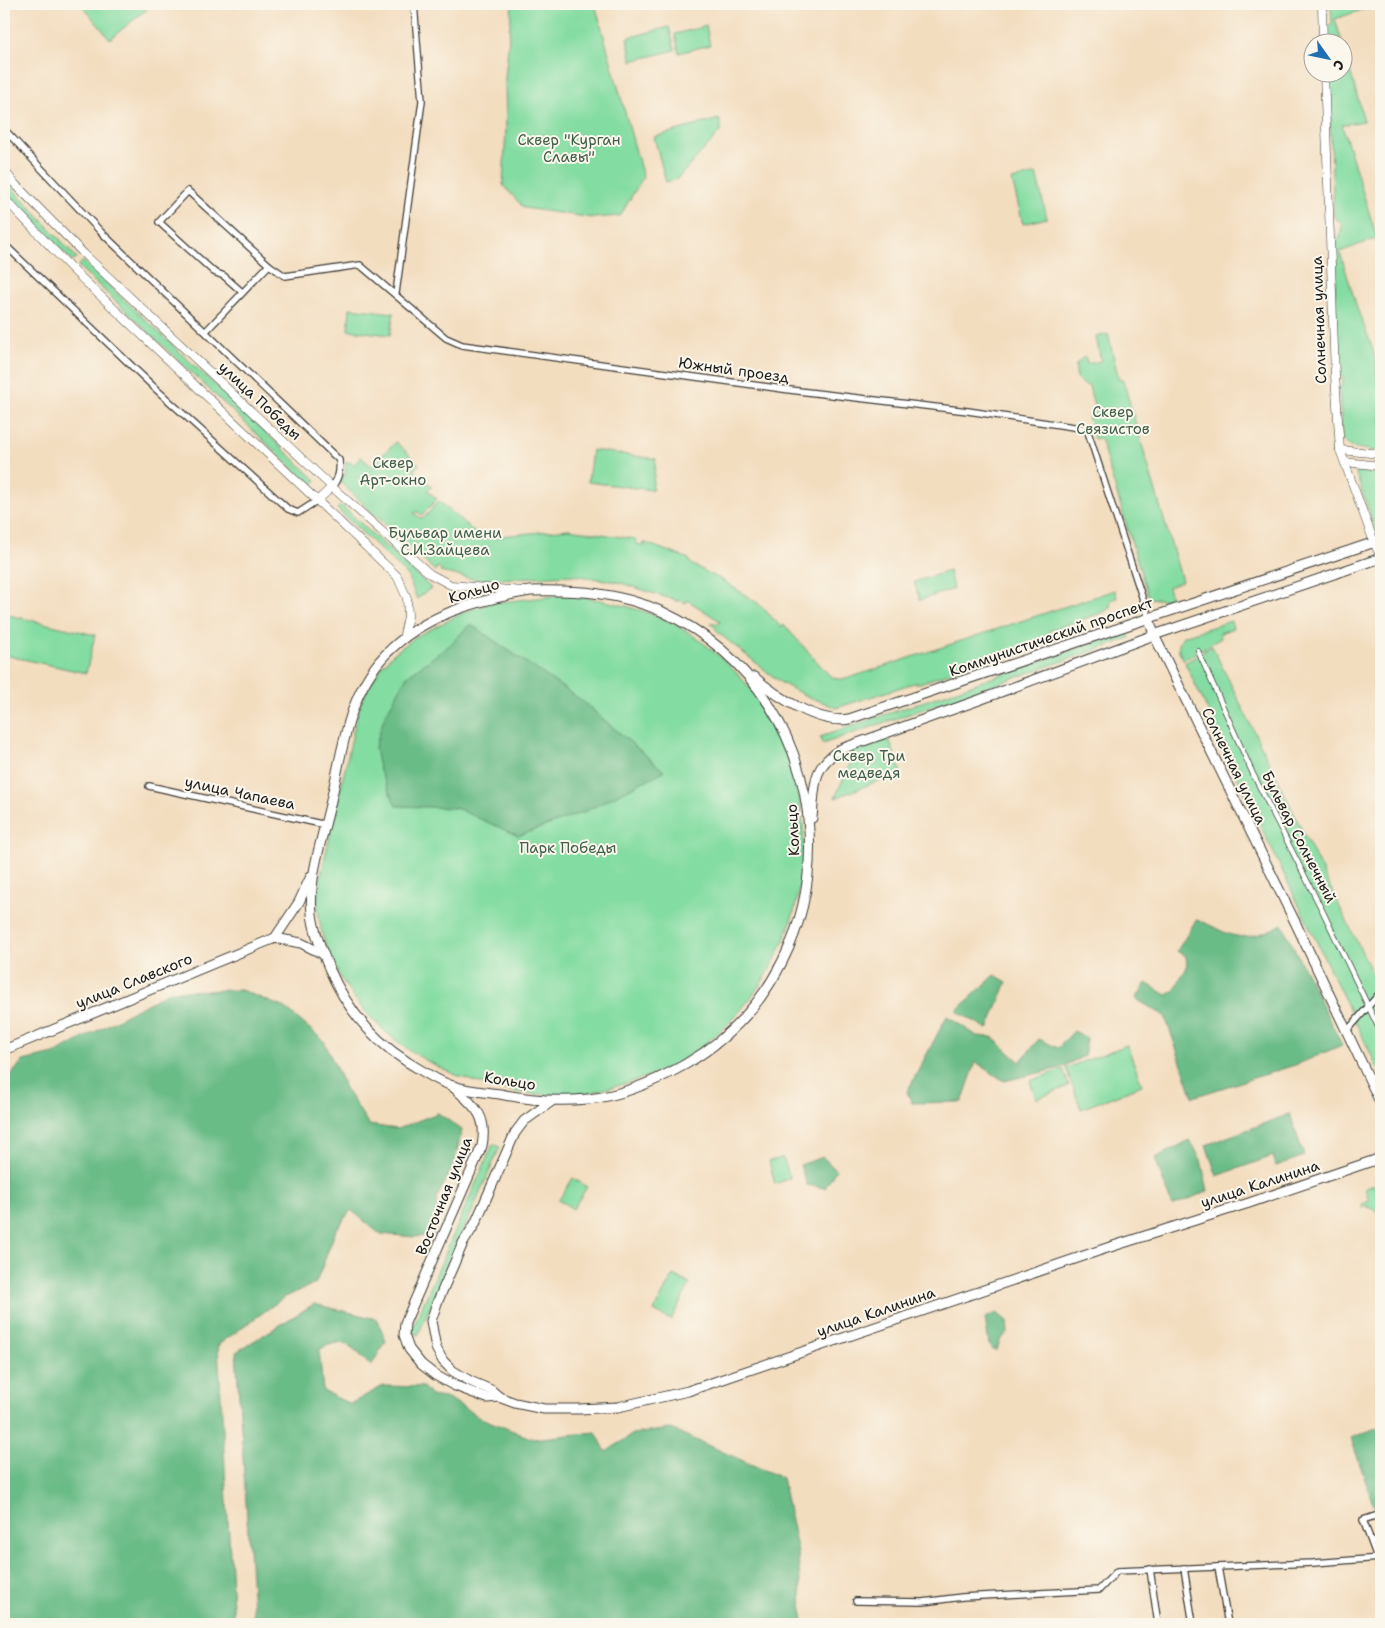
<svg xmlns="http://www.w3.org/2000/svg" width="1385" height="1628" font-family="'Shantell Sans',sans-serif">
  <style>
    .green { fill: #83dca1; stroke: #507c5e }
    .forest { fill: #6abc87; stroke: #436c52 }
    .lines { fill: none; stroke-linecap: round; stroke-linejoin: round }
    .pedestrian-casing { stroke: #3c3934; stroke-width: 6 }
    .minor-casing { stroke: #3c3934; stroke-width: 8 }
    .tertiary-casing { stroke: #3c3934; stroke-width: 9 }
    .secondary-casing { stroke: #3c3934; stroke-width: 11 }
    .primary-casing { stroke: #3c3934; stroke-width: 11 }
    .pedestrian { stroke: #fff; stroke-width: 4.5 }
    .minor { stroke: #fff; stroke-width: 5.5 }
    .tertiary { stroke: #fff; stroke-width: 8 }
    .secondary { stroke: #fff; stroke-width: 9 }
    .primary { stroke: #fff; stroke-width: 9 }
    .labels { text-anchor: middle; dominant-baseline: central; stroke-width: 4; stroke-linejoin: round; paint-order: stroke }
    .park-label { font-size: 15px; fill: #405f4b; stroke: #fbf7ec }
    .street-label { font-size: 15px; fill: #1c1c1c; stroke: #fbf7ec }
  </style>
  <rect width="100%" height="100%" fill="#fbf7ec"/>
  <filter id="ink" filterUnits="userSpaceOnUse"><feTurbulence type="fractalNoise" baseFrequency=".02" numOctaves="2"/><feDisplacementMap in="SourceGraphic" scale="10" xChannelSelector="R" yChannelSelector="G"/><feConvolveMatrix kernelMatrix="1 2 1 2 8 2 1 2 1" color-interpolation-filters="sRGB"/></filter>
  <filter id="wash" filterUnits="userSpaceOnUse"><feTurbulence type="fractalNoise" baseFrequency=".0096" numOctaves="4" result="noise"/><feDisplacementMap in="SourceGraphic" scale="20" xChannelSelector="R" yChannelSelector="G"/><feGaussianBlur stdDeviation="1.12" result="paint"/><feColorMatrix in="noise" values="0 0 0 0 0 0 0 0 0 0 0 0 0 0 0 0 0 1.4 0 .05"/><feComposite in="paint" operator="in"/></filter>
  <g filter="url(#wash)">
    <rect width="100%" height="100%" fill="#f3ddbf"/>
    <g class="green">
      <polygon points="81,4 153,4 110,39"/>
      <polygon points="512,4 595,4 643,177 620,216 593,218 524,208 503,185 506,128 505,79"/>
      <polygon points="1326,4 1373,4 1374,6 1335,19 1342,42 1327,42 1326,27 1332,25 1331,7 1327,6"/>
      <polygon points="706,26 710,45 679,53 675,34"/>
      <polygon points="669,27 675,50 632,61 627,38"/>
      <polygon points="1343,45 1364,121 1342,125 1377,238 1340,252 1358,311 1371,344 1376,361 1377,379 1381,391 1381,452 1350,447 1342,439 1339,388 1343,385 1343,377 1337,373 1334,242 1340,238 1342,224 1334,217 1328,73 1342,72"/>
      <polygon points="719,119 722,130 677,179 666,182 654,137"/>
      <polygon points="1036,174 1047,218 1023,224 1012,180"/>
      <polygon points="4,179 77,258 73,262 6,192 4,190"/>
      <polygon points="83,261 316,480 312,486 78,266"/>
      <polygon points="350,308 394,313 390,335 348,330"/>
      <path d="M 1108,334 L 1119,380 L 1123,380 L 1182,581 L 1168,587 L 1171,598 L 1163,600 L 1150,598 L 1147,593 L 1100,438 L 1094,439 L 1088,416 L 1095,410 L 1089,386 C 1077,384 1075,375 1076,364 L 1085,356 L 1087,364 L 1101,361 L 1096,337 Z"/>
      <polygon points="396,442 419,464 414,470 432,487 428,491 437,499 422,515 418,512 414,513 420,518 424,518 439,501 481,538 569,529 635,539 637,544 645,546 643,542 689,559 691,564 722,580 759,604 781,627 784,625 830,676 838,679 846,679 1115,590 1117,598 1111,600 1110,607 1104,612 1049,631 1050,634 1043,641 920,683 914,683 836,708 818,700 811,699 780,682 716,631 717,629 710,623 719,624 720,621 687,600 686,603 678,600 677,602 671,597 671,599 618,582 572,575 478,580 440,572 442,569 437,567 435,571 339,481 345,475 346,461 354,464 361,457 371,466"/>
      <polygon points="592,450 656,459 652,490 588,482"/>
      <polygon points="1355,471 1381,474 1381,533 1377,534"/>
      <polygon points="341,505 431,588 417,599 407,575 337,509"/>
      <polygon points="949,571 953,589 920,600 914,582"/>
      <path d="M 564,595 C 596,598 627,605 657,616 C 692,630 727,660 750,688 C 777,721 793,760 800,801 C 819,911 761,1023 660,1072 C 646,1078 631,1082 617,1086 C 550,1106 475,1091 417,1055 C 368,1025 323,969 318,910 C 317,903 318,895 318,888 L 357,715 L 363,697 L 382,666 L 393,654 L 417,636 L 467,611 L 491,603 Z"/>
      <polygon points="4,614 95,635 86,673 4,655"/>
      <path d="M 1231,621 L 1233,628 L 1220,633 L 1221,638 L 1184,660 C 1178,651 1176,646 1183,636 Z"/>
      <polygon points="1128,631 1130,638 822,744 820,737"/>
      <polygon points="1212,646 1381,991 1381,1075 1221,744 1222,740 1185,663"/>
      <polygon points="889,739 901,772 835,798 853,756 851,752"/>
      <polygon points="1127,1045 1142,1085 1081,1109 1066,1068"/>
      <polygon points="1063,1069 1069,1086 1036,1099 1030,1081"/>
      <polygon points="493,1144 500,1147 418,1335 411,1332"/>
      <polygon points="783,1158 790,1178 775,1184 769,1161"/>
      <polygon points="573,1178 587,1187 573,1209 559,1200"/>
      <polygon points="1381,1182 1381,1213 1366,1206 1362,1208 1363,1204 1369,1201 1365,1188"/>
      <polygon points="673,1275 690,1284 671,1320 654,1311"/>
    </g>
    <g class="forest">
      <polygon points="470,624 581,700 664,771 584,812 518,836 456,808 396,806 379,769 375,747 384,718 407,676 450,645"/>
      <path d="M 1196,920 C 1209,923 1217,930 1229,934 C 1248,941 1265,933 1282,924 L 1342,1045 L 1298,1064 L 1193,1097 L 1165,1016 L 1136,999 L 1146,983 L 1167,995 L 1174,991 L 1187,967 L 1186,956 L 1177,951 Z"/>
      <polygon points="995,975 1007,982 988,1029 956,1011"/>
      <polygon points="241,990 285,1008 324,1041 345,1088 369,1125 397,1129 438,1113 462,1130 454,1164 437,1198 435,1235 414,1237 380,1234 351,1210 336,1230 316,1283 283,1298 218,1345 234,1624 4,1624 4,1083 23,1061 54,1054 171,991"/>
      <polygon points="947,1016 977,1036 992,1037 1020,1062 1039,1039 1058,1048 1074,1031 1087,1038 1084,1056 1060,1068 1004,1081 976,1062 962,1102 912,1103 907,1092"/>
      <polygon points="1290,1114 1304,1156 1276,1166 1273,1156 1217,1176 1206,1145"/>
      <polygon points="1190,1140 1201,1160 1208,1191 1172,1206 1155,1158"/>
      <polygon points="823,1157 836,1170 825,1188 807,1185 800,1165"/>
      <path d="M 314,1304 L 377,1319 L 386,1341 L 371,1366 C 353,1348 345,1334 319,1350 L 323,1391 L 350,1404 L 383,1386 L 423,1387 L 431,1396 L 450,1399 L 481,1418 L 533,1439 L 596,1432 L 606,1452 L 633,1434 L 671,1429 L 782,1478 L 798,1553 L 803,1624 L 254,1624 L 236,1352 Z"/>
      <polygon points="997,1313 1007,1321 1008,1333 1000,1340 997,1350 992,1350 989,1344 985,1318"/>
      <polygon points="1381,1426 1381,1503 1374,1506 1351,1438"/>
    </g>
  </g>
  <g filter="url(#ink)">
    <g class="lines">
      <defs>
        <polyline id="pedestrian" points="1198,651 1253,774 1323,912 1381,1033"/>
        <g id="minor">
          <path d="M 4,129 L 101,232 L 339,460 C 340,471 339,478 332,487"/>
          <polyline points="4,244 158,391 288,509 298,513 318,500"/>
          <polyline points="269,265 285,276 360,265 446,338 462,345 790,390 968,411 1087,429 1149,618"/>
          <polyline points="396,293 422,101 414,4"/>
          <polyline points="206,331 269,265 188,191 159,222 214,272 224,276 242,292"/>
          <polyline points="149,786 326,825"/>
          <polyline points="1347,1031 1381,992"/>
          <polyline points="4,1293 5,1299"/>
          <polyline points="1381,1514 1363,1520 1381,1568"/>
          <polyline points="1218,1567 1228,1624"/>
          <polyline points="1184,1568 1193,1624"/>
          <polyline points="1150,1569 1158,1624"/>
          <polyline points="856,1601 923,1602 962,1597 1099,1590 1117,1571 1313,1563 1381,1558"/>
        </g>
        <g id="tertiary">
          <polyline points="1322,4 1323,42"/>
          <polyline points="1324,72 1335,375 1340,450 1374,542 1381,558"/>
          <polyline points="4,170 15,184 84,254 332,487 430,574 451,585 523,591"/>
          <polyline points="4,198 72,269 397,576 407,598 408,616 403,639"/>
          <polyline points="1340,450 1381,454"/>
          <polyline points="1345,462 1381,466"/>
          <polyline points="318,500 332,487"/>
        </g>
        <g id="secondary">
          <polyline points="1149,618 1154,635 1296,924 1381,1104"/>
          <path d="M 452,1086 C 474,1106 488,1114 482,1146 L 405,1323 L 404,1335 L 409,1349 L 421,1364 L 435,1375 L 453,1385 L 487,1398 L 499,1397 L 515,1403 L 544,1409 L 580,1409 L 618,1407 L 688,1391 L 1104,1249 L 1249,1203 L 1381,1158"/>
          <polyline points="499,1397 491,1390 470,1381 453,1371 443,1361 436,1348 431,1321 437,1303 463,1243 475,1224 515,1133 524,1121 552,1101"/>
        </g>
        <g id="primary">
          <path d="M 530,591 C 578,590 618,592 663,612 C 847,698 861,961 686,1064 C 656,1081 623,1096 588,1099 C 558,1102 529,1100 500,1094 C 485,1092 468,1091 453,1086 C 442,1083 433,1077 424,1072 C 379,1047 349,1015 329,968 C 322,951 314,932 312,914 C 308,875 324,834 332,796 C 343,746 349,693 385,655 C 423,615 477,600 530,591 Z"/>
          <path d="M 754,677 C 776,696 819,725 849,719 L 1381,540"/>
          <path d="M 812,818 C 815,787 811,767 841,749 L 979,700 L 1154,635 L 1381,558"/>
          <polyline points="275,938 299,902 311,876"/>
          <polyline points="275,938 301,943 323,954"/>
          <polyline points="4,1050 275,938"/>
        </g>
      </defs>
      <use href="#pedestrian" class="pedestrian-casing"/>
      <use href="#minor" class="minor-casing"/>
      <use href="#tertiary" class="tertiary-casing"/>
      <use href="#secondary" class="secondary-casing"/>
      <use href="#primary" class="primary-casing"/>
      <use href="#pedestrian" class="pedestrian"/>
      <use href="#minor" class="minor"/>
      <use href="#tertiary" class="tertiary"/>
      <use href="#secondary" class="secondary"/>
      <use href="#primary" class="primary"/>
    </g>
  </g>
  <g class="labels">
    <g class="park-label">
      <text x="569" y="140">Сквер "Курган<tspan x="569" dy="17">Славы"</tspan></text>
      <text x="1113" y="412">Сквер<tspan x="1113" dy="17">Связистов</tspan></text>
      <text x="393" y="463">Сквер<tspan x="393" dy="17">Арт-окно</tspan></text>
      <text x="445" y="533">Бульвар имени<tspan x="445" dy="17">С.И.Зайцева</tspan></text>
      <text x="869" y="756">Сквер Три<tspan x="869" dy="17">медведя</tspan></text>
      <text x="568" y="848">Парк Победы</text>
    </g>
    <g class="street-label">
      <text transform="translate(1319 320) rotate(-92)">Солнечная улица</text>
      <text transform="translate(734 370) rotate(8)">Южный проезд</text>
      <text transform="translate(260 401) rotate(43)">улица Победы</text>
      <text transform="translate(474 591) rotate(-17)">Кольцо</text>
      <text transform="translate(1051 637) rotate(-19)">Коммунистический проспект</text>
      <text transform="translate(1234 766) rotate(64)">Солнечная улица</text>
      <text transform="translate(240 793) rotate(12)">улица Чапаева</text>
      <text transform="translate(793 830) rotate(-93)">Кольцо</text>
      <text transform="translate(1299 837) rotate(63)">Бульвар Солнечный</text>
      <text transform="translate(134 981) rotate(-22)">улица Славского</text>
      <text transform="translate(510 1081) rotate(9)">Кольцо</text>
      <text transform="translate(1260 1184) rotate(-18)">улица Калинина</text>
      <text transform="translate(444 1196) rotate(-68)">Восточная улица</text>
      <text transform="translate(876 1312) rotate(-19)">улица Калинина</text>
    </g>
  </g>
  <rect width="1385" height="1628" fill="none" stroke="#fbf7ec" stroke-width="20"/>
  <g transform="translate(1328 58) rotate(123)"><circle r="24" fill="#fbf7ec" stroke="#a29f99"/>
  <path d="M0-4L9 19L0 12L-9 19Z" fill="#1f6fb2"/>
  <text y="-8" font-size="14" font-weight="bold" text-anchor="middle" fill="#1c1c1c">С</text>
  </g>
</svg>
